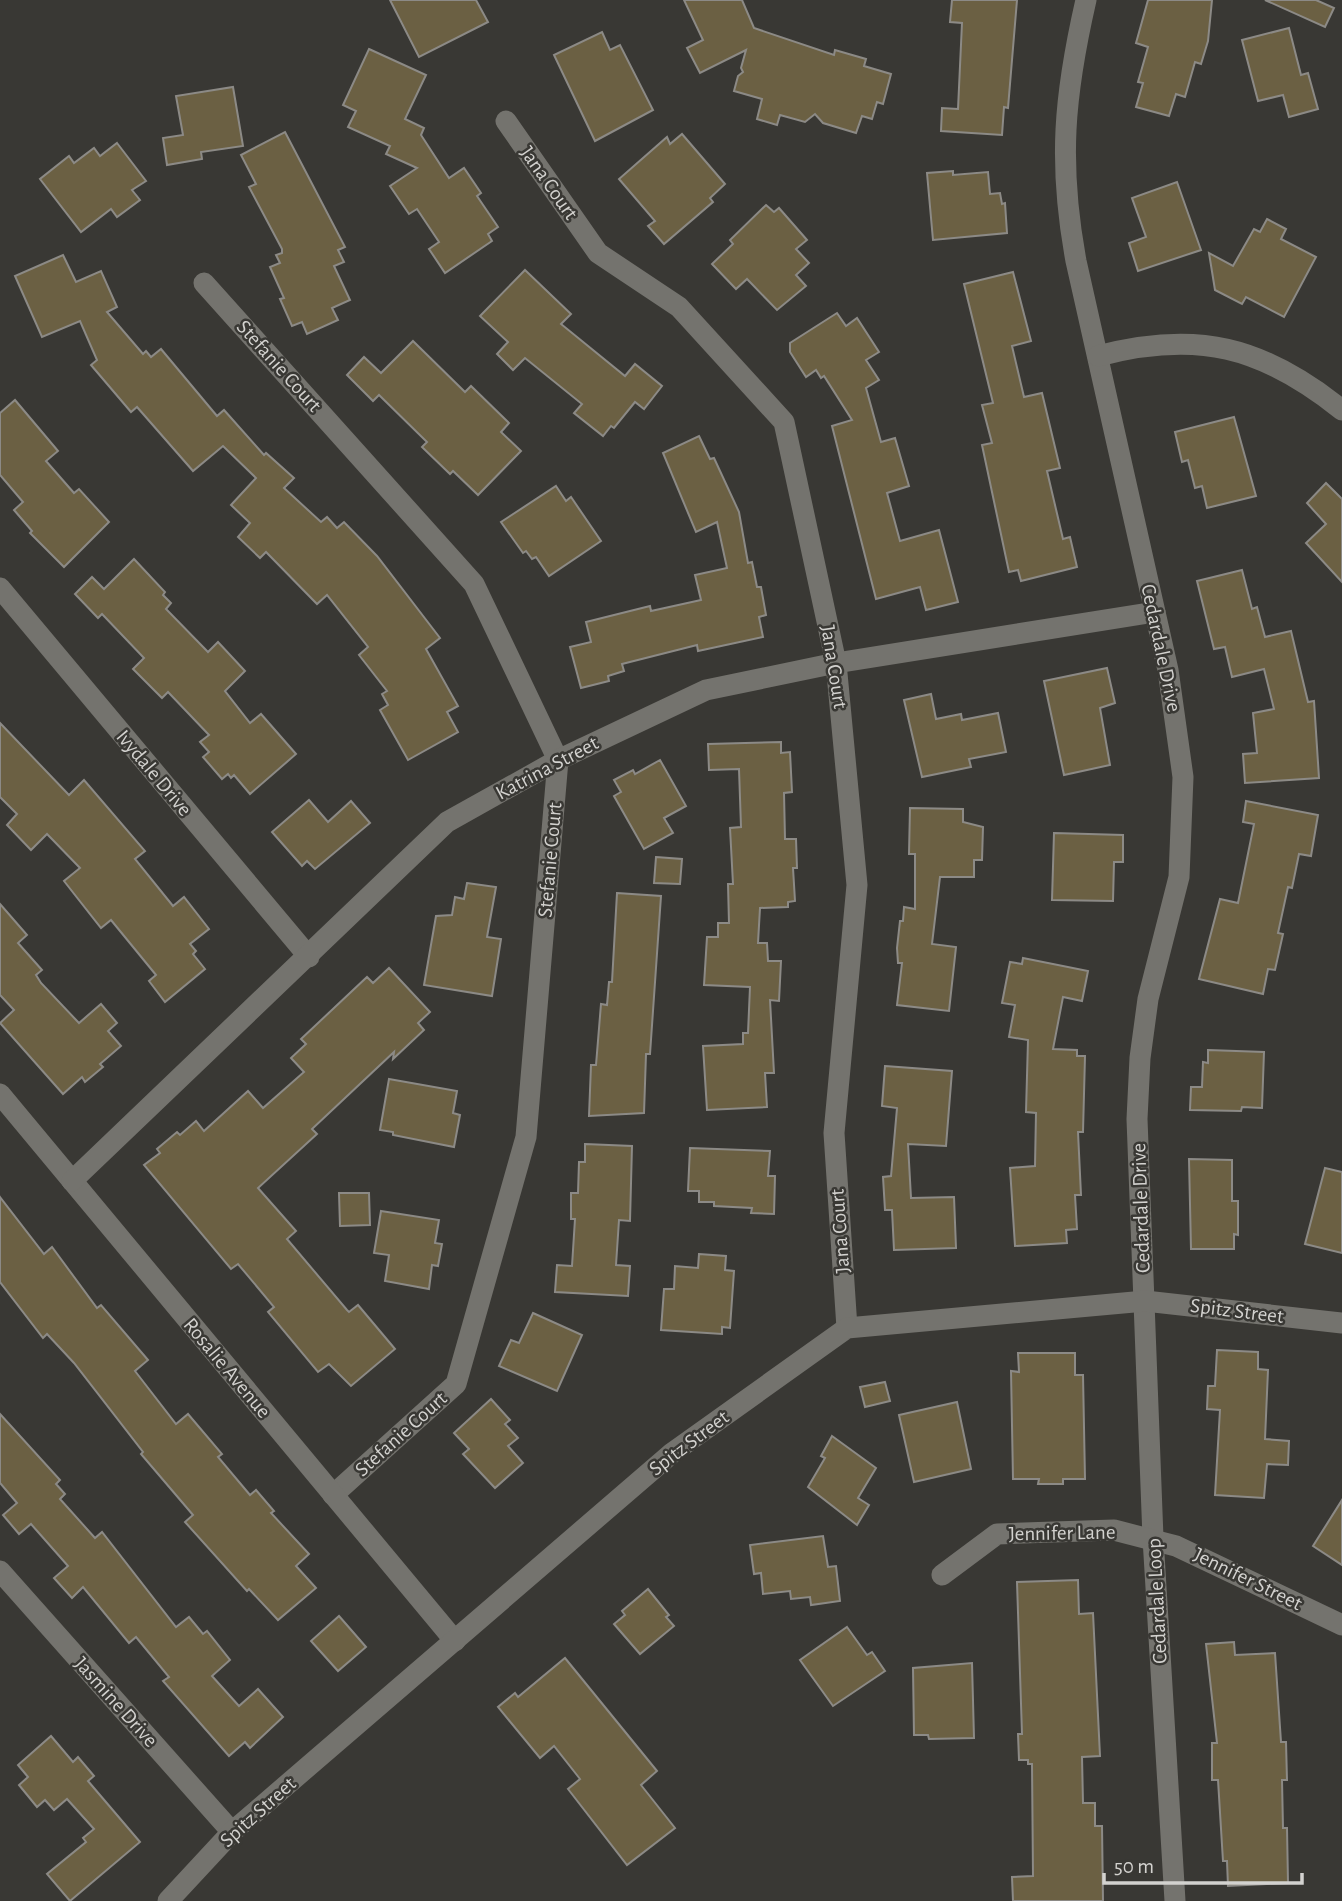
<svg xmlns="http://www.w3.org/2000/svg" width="1342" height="1901" font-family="'Alegreya Sans',sans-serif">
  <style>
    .building { fill: #6b6043; stroke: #8c8a86; stroke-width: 2 }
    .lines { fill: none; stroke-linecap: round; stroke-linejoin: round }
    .minor { stroke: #74736e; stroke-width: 21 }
    .labels { text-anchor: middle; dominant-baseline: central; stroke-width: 5; stroke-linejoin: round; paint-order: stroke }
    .street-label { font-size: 21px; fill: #d3d2cf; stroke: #393834 }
  </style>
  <rect width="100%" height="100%" fill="#393834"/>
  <g class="building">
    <polygon points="390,0 476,0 488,22 419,57"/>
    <polygon points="684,0 742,0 754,28 834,55 835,50 866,59 864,66 891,74 883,104 877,102 872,119 862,116 856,133 823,123 815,114 805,122 780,115 777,125 757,119 762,99 734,91 738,76 743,72 741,68 746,50 700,73 687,48 703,40"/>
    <polygon points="952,0 1017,0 1008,108 1004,107 1002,135 941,131 942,108 958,109 962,23 950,22"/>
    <polygon points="1148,0 1212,0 1208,41 1201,64 1195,62 1185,97 1176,94 1169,116 1136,107 1143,83 1138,82 1148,47 1136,43"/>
    <polygon points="1265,0 1316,0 1334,8 1325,27"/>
    <polygon points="1289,28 1301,75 1308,73 1318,109 1289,117 1283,95 1258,101 1242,40"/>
    <polygon points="602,32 610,50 620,45 653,110 595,141 554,55"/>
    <polygon points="369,49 426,75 405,119 424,128 421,135 449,178 464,168 481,193 477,196 498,227 488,234 492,241 445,273 429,249 439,242 417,209 409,214 390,186 417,168 386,154 390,146 348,127 356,111 343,105"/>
    <polygon points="233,87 243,146 201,152 202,159 167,165 163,138 183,135 176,96"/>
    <polygon points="285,132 345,247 338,250 344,262 334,266 350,300 332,308 338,320 307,334 302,322 292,326 280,299 284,298 270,267 280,263 276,255 282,253 282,249 249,187 256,184 241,155"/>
    <polygon points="682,134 725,184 710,198 713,202 664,244 648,226 655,221 619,179 667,137 670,144"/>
    <polygon points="117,143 146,181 132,190 140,200 117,217 111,209 81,232 40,179 69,156 74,163 94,148 100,156"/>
    <polygon points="953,171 953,175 988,172 990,194 1000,193 1002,204 1005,203 1007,233 933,240 927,173"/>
    <polygon points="1177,182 1201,250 1138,271 1129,243 1146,237 1132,198"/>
    <polygon points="766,205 774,212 779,208 807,240 796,249 809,263 796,275 806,286 777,310 747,279 736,289 712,264 733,244 730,240"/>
    <polygon points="1267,219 1286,229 1281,239 1316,257 1284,317 1246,297 1242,304 1215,290 1209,253 1233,266 1254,229 1260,232"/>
    <polygon points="63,255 76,282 101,271 117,307 107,312 143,354 146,351 151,357 161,349 217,416 224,410 264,455 266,453 294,478 284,488 321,522 327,517 337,528 344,522 377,556 440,638 426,649 458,706 447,712 458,732 408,760 380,710 388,705 382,694 387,691 359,655 368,647 327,595 317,604 266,552 260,558 238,537 250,523 231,505 256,478 223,446 193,471 137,407 131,412 91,365 97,360 80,321 42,337 15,276"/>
    <polygon points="525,270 571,314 561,324 625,376 635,364 662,386 644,409 635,402 614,428 611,426 603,436 574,413 582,404 525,358 513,370 497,354 508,342 480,316"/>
    <polygon points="1013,272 1031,341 1012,346 1024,397 1042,393 1060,468 1047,471 1063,539 1070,537 1077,567 1021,581 1018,570 1009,572 982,445 992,443 982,405 993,403 964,284"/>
    <polygon points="837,313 846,326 857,318 879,352 866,360 879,380 866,388 881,442 895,438 909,486 887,493 900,541 939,530 958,602 926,610 920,587 876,599 832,426 852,420 824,376 821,378 816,370 806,377 790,352 790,343"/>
    <polygon points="413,341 465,392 471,386 509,423 501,432 521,451 478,495 453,471 450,474 422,447 427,442 379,395 373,401 347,375 364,357 381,373"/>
    <polygon points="15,400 58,451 46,461 74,493 79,489 109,522 64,567 30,533 32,531 14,510 23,502 0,475 0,413"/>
    <polygon points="1234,417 1256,496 1207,508 1202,486 1195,488 1188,460 1182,462 1175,432"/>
    <polygon points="699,436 710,459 714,458 739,512 748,563 752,562 757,587 761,587 766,615 759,617 763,637 698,651 697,645 622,664 624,671 608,676 609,681 581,688 570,647 591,642 586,622 650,606 651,611 701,600 695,575 727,568 717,522 696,532 663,453"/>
    <polygon points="1326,483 1342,499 1342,582 1306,543 1326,524 1307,503"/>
    <polygon points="556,486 566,501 571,497 601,541 549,576 536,557 532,559 526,551 523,553 501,522"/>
    <polygon points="134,559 165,592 163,595 171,603 166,609 208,652 218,642 245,671 225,691 250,723 261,714 296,754 250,794 234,775 231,778 228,774 222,779 203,757 209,752 200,742 209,735 168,692 162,698 133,669 144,658 102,614 98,618 75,594 92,577 104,589"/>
    <polygon points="1242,570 1252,609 1257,607 1265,637 1291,631 1308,702 1314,701 1319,778 1245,783 1243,754 1257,753 1253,713 1274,709 1264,669 1232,677 1225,647 1214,649 1197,581"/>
    <polygon points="1107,668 1115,703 1100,708 1110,765 1064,775 1044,681"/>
    <polygon points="931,694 936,719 961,714 962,720 998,713 1006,752 969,759 971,767 922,777 904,700"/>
    <polygon points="0,723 69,795 84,780 145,851 135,859 173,906 184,897 209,929 190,944 196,951 193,954 205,969 165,1002 149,981 156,975 111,920 101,928 64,881 80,868 47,834 31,850 7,825 17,814 0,797"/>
    <polygon points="781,742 781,753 790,752 792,792 784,793 785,839 796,839 797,868 793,868 795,901 788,902 788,907 760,908 758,943 767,943 768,961 781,961 779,1001 770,1000 774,1073 765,1073 767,1107 707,1110 703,1046 743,1044 743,1033 748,1033 750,987 704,985 707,937 718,937 718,923 729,923 728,884 733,884 730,828 741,827 739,769 709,770 708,744"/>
    <polygon points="660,760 686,806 664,818 673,833 644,849 614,796 621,792 614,780 633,770 635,774"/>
    <polygon points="309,800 328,822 351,801 370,823 315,869 307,861 302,866 272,832"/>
    <polygon points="1246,801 1318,815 1311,856 1299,854 1292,888 1288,887 1278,933 1283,934 1275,970 1268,969 1263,994 1199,979 1220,899 1238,903 1254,824 1243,822"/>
    <polygon points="910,808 963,809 963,822 983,827 982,860 974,860 974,877 940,877 932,944 956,947 949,1011 897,1005 902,963 898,963 897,948 900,921 903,921 904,907 915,909 915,854 909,854"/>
    <polygon points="1054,833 1123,835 1123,862 1114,862 1113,901 1052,900"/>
    <polygon points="656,857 682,859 680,884 654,883"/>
    <polygon points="467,883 496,887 487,937 501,939 492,996 424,985 436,916 452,915 455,897 464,899"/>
    <polygon points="617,893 661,896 650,1054 646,1054 644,1113 589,1116 591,1065 596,1065 601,1004 607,1005 609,982 612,982"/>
    <polygon points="0,904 27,935 18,943 42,970 36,975 41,983 79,1023 101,1004 117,1023 108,1031 121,1046 100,1064 103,1067 85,1082 82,1077 63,1094 0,1023 14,1010 0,995"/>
    <polygon points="1023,958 1088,971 1082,1001 1063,997 1053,1049 1077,1050 1077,1056 1085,1056 1083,1132 1078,1132 1081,1195 1075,1195 1077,1229 1066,1230 1067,1243 1015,1246 1010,1168 1035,1166 1036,1113 1026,1112 1028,1040 1009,1037 1015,1005 1002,1003 1010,962 1022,964"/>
    <polygon points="389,968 430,1012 418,1023 424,1030 393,1059 394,1052 312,1129 317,1134 258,1188 296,1231 287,1239 347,1310 349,1312 358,1305 395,1349 351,1386 329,1364 318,1372 268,1312 274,1307 238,1264 231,1269 144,1165 160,1153 157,1149 177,1132 180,1135 196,1121 204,1131 248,1091 263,1108 304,1072 291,1058 306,1044 301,1039 367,977 373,983"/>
    <polygon points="1208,1050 1264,1052 1262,1108 1242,1107 1241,1111 1190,1110 1191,1087 1202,1087 1203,1062 1208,1063"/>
    <polygon points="885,1066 952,1071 946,1146 908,1144 911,1198 954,1197 956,1248 894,1250 892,1210 885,1210 883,1177 891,1176 897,1108 882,1106"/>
    <polygon points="389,1079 457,1091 453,1113 460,1115 454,1147 393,1135 393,1132 380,1130"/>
    <polygon points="585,1144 632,1146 630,1221 619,1220 616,1265 630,1266 628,1296 555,1292 557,1265 572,1266 575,1219 571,1219 571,1193 578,1193 579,1162 585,1162"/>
    <polygon points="690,1148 770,1151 768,1176 775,1176 774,1214 751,1213 752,1208 714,1206 714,1202 699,1202 699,1191 688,1191"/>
    <polygon points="1189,1159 1232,1160 1232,1201 1238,1201 1238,1235 1234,1234 1234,1249 1191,1249"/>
    <polygon points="1325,1168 1342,1172 1342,1253 1305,1244"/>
    <polygon points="339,1193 369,1193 370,1225 340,1226"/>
    <polygon points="0,1197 44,1254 52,1247 97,1308 101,1305 148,1360 135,1371 176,1424 188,1414 222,1454 218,1457 250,1495 256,1490 274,1511 271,1513 309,1554 296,1566 316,1588 278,1620 249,1589 247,1591 185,1522 193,1515 141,1454 143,1452 74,1363 47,1334 43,1338 0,1282"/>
    <polygon points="381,1211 439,1220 435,1243 442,1244 438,1266 432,1265 429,1289 385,1281 389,1255 374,1253"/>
    <polygon points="699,1254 726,1256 725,1270 734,1271 730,1328 722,1327 722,1334 661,1330 664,1289 674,1289 675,1266 698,1268"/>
    <polygon points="533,1313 582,1335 557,1391 499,1366 511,1340 519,1343"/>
    <polygon points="1217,1350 1258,1352 1258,1369 1268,1370 1265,1439 1289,1441 1288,1465 1267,1464 1264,1498 1215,1495 1220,1410 1207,1409 1208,1386 1215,1386"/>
    <polygon points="1018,1353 1075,1353 1075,1375 1083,1375 1085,1479 1063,1479 1063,1484 1038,1484 1039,1479 1013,1479 1011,1371 1019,1372"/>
    <polygon points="885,1382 890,1401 865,1407 860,1387"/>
    <polygon points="491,1399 510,1420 505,1424 518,1438 508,1446 523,1463 495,1488 463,1454 469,1449 454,1433"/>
    <polygon points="957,1402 971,1469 914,1482 899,1415"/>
    <polygon points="0,1414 60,1480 56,1484 65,1494 60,1499 95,1538 102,1532 176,1627 189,1617 203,1634 207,1631 230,1660 212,1676 239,1706 258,1689 283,1717 250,1748 245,1742 229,1756 163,1681 169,1677 136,1637 129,1643 83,1587 72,1598 54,1578 68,1566 31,1524 19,1534 3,1515 17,1503 0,1483"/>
    <polygon points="832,1436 876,1468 858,1498 869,1505 857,1525 808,1487 825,1458 821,1456"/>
    <polygon points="1342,1500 1342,1565 1313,1546"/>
    <polygon points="823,1536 828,1567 836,1566 840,1601 811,1605 810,1597 791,1599 790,1591 763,1594 761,1573 754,1574 750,1545"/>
    <polygon points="1078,1580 1079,1614 1093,1613 1100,1756 1082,1757 1083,1803 1095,1803 1095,1826 1102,1826 1103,1901 1013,1901 1012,1877 1033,1876 1032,1764 1028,1764 1028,1760 1019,1760 1018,1734 1022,1734 1017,1582"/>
    <polygon points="648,1589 669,1615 666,1617 674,1626 640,1654 614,1624 625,1615 622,1611"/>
    <polygon points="339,1616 366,1647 338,1671 311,1641"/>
    <polygon points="847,1627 867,1655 872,1652 885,1671 833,1706 800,1660"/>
    <polygon points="1234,1642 1235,1655 1275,1653 1281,1742 1286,1742 1287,1780 1282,1780 1283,1828 1287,1828 1288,1883 1228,1886 1227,1861 1223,1861 1218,1780 1212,1780 1212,1743 1217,1743 1206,1644"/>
    <polygon points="565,1658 657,1771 641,1785 675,1828 627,1865 568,1789 580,1779 554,1746 540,1758 498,1707 515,1693 518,1697"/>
    <polygon points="972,1663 974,1738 929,1739 928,1735 914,1735 913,1668"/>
    <polygon points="51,1736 73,1762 78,1757 94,1776 88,1781 140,1842 70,1901 47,1874 86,1842 83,1838 94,1829 67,1799 54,1810 45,1800 37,1807 19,1785 28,1777 18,1765"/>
  </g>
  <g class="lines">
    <g class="minor">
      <path d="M 1086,0 C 1064,96 1058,163 1076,261 L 1168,670 L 1183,777 L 1179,877 L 1148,999 L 1140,1058 L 1137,1119 L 1153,1538 L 1175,1901"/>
      <polyline points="506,121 598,253 679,307 784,422 836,663 857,885 834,1133 847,1328"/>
      <polyline points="204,283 474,584 558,760 526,1137 456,1384 333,1495"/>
      <path d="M 1098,356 C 1197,330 1262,346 1342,410"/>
      <polyline points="0,588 309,957"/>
      <polyline points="0,1094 455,1641"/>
      <polyline points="72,1181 447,822 558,760 706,690 836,663 1155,612"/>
      <polyline points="0,1571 232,1832"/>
      <polyline points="942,1575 997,1534 1114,1530 1176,1546 1342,1625"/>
      <polyline points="168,1901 232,1832 672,1453 847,1328 1145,1301 1342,1323"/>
    </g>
  </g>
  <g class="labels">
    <g class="street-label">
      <text transform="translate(549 183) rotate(55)">Jana Court</text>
      <text transform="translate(279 366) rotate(48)">Stefanie Court</text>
      <text transform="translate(1161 648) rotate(78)">Cedardale Drive</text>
      <text transform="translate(834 667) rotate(81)">Jana Court</text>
      <text transform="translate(547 768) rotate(-28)">Katrina Street</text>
      <text transform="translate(154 773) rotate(50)">Ivydale Drive</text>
      <text transform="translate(550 860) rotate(-85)">Stefanie Court</text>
      <text transform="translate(1141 1208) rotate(-92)">Cedardale Drive</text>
      <text transform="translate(840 1231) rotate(-94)">Jana Court</text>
      <text transform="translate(1237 1311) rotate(7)">Spitz Street</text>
      <text transform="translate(227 1368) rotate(50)">Rosalie Avenue</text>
      <text transform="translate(401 1434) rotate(-42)">Stefanie Court</text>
      <text transform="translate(689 1443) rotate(-37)">Spitz Street</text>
      <text transform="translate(1062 1533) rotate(-1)">Jennifer Lane</text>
      <text transform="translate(1248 1579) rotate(26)">Jennifer Street</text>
      <text transform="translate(1157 1601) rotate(-93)">Cedardale Loop</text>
      <text transform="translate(116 1702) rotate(48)">Jasmine Drive</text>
      <text transform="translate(258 1812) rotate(-42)">Spitz Street</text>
    </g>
  </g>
  <path d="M1104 1873v10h198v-10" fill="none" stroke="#d3d2cf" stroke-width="3.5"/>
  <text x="1114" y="1873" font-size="21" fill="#d3d2cf" stroke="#393834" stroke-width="5" paint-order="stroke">50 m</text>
</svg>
